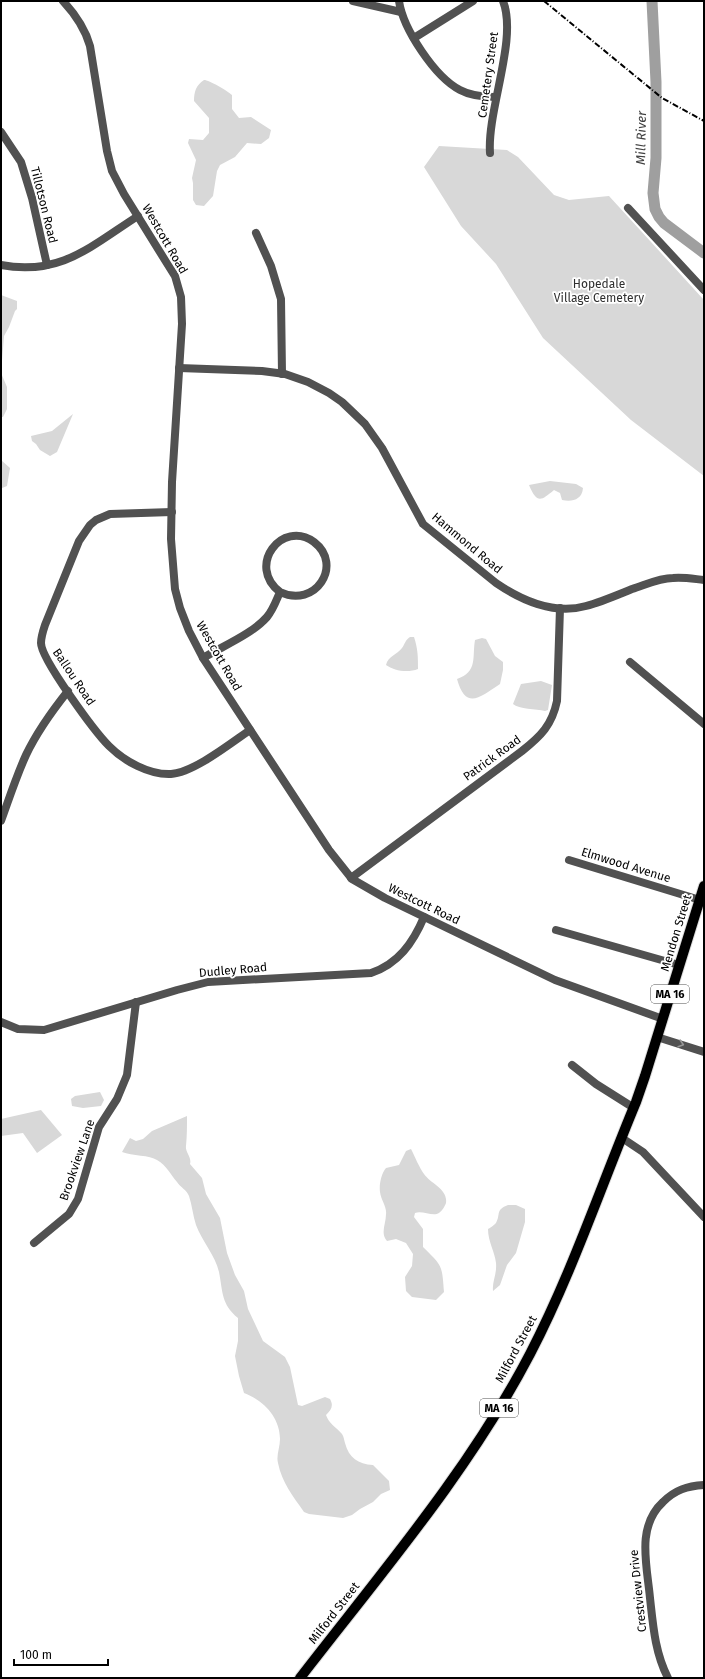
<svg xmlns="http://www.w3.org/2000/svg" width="705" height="1679" font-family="'Fira Sans',sans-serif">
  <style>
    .green { fill: #d8d8d8 }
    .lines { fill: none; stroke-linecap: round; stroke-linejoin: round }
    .river { stroke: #9f9f9f; stroke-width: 11 }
    .major-casing { stroke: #dbdbdb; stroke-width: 12 }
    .minor { stroke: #515151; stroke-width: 8 }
    .major { stroke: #000; stroke-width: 10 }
    .rail { stroke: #000; stroke-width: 2; stroke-dasharray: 6 2 1 2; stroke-linecap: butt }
    .oneway { stroke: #979797 }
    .labels { text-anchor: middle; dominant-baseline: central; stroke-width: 3.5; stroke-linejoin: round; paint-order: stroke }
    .shield { fill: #fff; stroke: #4c4c4c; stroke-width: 1 }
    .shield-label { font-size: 11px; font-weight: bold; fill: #000 }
    .street-label { font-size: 12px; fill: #000; stroke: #fff }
    .park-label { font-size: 12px; fill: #2f2f2f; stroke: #fff }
    .water-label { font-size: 13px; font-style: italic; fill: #404040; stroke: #fff }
  </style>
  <rect width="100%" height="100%" fill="#fff"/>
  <g class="green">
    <path d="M 204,80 C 209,80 228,91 232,95 L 232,109 L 239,118 L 251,117 L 271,130 L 269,138 L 261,144 L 247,143 L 235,157 L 220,165 L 217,171 L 213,196 L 204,206 L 196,205 L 193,200 L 193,183 L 192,178 L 196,160 L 188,143 L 189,139 L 203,140 L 209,133 L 209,118 L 194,101 C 194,92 196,85 204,80 Z"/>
    <polygon points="439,146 507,150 518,157 554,195 569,200 609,196 704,300 704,476 631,420 543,338 496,264 461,226 424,167"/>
    <polygon points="1,295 17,301 17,309 15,311 9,327 4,336 1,373 7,387 7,409 3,417 1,417"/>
    <polygon points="73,414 57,452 50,456 40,450 36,444 32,441 31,436 52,431"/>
    <polygon points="1,460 10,468 7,486 2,488"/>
    <path d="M 550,481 L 576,484 L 583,488 C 582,500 572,502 562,500 L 560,493 L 554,490 C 541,501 537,504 529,485 Z"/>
    <path d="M 410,637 L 414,637 C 418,649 418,657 418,669 C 408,673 394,671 386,665 C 388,656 397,655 402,648 C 405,644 405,640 410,637 Z"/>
    <path d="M 482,638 L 486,639 L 495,656 L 503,662 L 503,670 L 500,684 C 480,697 466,711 457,679 C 478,672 472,657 475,640 Z"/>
    <path d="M 541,681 L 552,685 L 548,710 L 545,711 C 536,709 519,709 513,704 L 521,684 Z"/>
    <polygon points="100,1092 104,1100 101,1106 83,1108 72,1106 71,1099 75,1096"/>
    <polygon points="41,1110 62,1135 37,1153 23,1133 1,1136 1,1119"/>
    <path d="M 187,1116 C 187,1126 187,1136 186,1146 C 185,1152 192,1157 190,1164 L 202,1178 L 206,1194 L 220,1218 L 227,1253 L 235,1275 L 244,1291 L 248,1309 L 263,1341 L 285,1357 L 290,1367 L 298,1405 L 302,1406 L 325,1397 L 330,1399 C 334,1406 331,1410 326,1415 C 329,1424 336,1427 342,1434 C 344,1437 344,1440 345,1443 C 349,1458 358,1464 373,1465 L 389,1481 L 390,1490 L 381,1494 L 373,1502 L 360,1509 L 352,1515 L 343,1518 L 309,1514 L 304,1512 C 293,1496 282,1483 278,1463 C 276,1456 280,1447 280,1439 C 280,1417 263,1400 244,1393 L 239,1376 L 235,1356 L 238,1341 L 238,1318 C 221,1304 223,1292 219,1272 C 215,1255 202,1241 196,1225 C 193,1216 192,1205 189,1196 C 187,1190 180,1187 177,1182 C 170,1174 167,1166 157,1160 C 150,1155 132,1156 122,1152 L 130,1138 L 136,1141 L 143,1139 L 152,1131 Z"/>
    <path d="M 411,1149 C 415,1157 419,1167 424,1174 C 431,1184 448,1189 446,1203 C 445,1206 442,1211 439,1213 C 433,1217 422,1210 415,1213 L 414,1217 L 423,1229 L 423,1247 C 442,1266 442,1264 444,1292 L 436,1300 L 412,1297 L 406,1291 L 405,1277 L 412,1266 L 413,1254 L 406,1243 L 396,1239 L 387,1241 C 380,1233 386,1224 386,1214 C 387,1207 381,1200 380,1192 C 379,1185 381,1174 386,1168 L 399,1165 L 406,1151 Z"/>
    <path d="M 508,1205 L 516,1205 L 525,1209 L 525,1222 L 516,1253 L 507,1265 L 500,1285 L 493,1291 C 492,1281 497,1275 496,1263 C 495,1252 488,1242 488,1229 C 490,1228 494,1225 496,1223 C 501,1214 495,1210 508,1205 Z"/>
  </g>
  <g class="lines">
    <polyline class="river" points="652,1 656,82 656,158 653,193 655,209 659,217 664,223 704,253"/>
    <defs>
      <path id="major" d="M 300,1678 C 381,1573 469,1471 530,1354 C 572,1273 601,1186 636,1102 L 645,1076 L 704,886"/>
    </defs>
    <use href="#major" class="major-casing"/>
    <g class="minor">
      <path d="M 63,1 C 76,15 85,28 90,46 L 107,151 L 112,171 L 124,194 L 168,265 L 175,276 L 181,297 L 182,324 L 172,482 L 171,539 L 175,589 L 180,608 L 189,631 L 203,658 L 329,850 L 352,879 L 385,898 L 555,980 L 663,1019"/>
      <polyline points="353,1 401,12"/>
      <path d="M 399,1 C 403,29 435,77 460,90 C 471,96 484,97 496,97"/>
      <polyline points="414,38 473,1"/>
      <polyline points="1,132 21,162 32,198 47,265"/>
      <path d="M 490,153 C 487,110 518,39 503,1"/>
      <polyline points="628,208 704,290"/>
      <polyline points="256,233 271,266 281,299 282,374"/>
      <path d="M 1,265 C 61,276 91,246 138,216"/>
      <path d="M 179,368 L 262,371 L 285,374 L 308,382 L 329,393 L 342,402 L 365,424 L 382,448 L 423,524 L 496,583 C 521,600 554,615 586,606 C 601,602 617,595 632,589 C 645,585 659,578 673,578 C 684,577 694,579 704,580"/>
      <path d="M 172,512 L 110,514 L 96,520 L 90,525 L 79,541 L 45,625 C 43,631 41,637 41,643 C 41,659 95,732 109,746 C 124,761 149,775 171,774 C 193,773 231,743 250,730"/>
      <path d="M 203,658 C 223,646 252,634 267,617 C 273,610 276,601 280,592 C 246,566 282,519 314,542 C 344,565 315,609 280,592"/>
      <polyline points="630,662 704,724"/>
      <path d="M 1,821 C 9,799 16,777 26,755 C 37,732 52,711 68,691"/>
      <polyline points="569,860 700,900"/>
      <path d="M 351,878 L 522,751 C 541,736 552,725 557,701 L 560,608"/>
      <polyline points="556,930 679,965"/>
      <path d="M 1,1022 L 18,1029 L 44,1030 L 177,990 L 208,982 L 371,973 C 398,964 413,943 424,917"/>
      <polyline points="657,1037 704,1052"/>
      <polyline points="572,1065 596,1084 634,1108"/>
      <polyline points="622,1138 643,1152 704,1217"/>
      <polyline points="34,1243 69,1214 78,1199 99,1127 117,1099 127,1075 136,1002"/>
      <path d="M 668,1678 C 655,1653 653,1625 650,1598 C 647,1565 636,1527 663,1502 C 675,1490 687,1486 704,1485"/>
    </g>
    <use href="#major" class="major"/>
    <polyline class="rail" points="544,1 662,98 704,121"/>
  </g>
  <defs><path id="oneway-chevron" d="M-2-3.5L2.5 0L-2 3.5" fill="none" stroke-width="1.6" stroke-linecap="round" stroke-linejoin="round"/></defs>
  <use class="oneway" href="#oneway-chevron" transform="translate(681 1044) rotate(17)"/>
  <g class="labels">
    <g class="shield">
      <rect x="651" y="985" width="38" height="18" rx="3"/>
      <rect x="480" y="1399" width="38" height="18" rx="3"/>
    </g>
    <g class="shield-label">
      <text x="670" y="994">MA 16</text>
      <text x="499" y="1408">MA 16</text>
    </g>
    <g class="street-label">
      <text transform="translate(488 75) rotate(-82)">Cemetery Street</text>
      <text transform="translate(44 205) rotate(76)">Tillotson Road</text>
      <text transform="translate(165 239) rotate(60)">Westcott Road</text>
      <text transform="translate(467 543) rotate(40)">Hammond Road</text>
      <text transform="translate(219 656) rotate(60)">Westcott Road</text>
      <text transform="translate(74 677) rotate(56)">Ballou Road</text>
      <text transform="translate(492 758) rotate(-36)">Patrick Road</text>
      <text transform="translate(626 865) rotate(17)">Elmwood Avenue</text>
      <text transform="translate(424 904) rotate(26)">Westcott Road</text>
      <text transform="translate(676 933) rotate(-73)">Mendon Street</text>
      <text transform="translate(233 970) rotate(-5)">Dudley Road</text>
      <text transform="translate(77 1160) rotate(-71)">Brookview Lane</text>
      <text transform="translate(516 1349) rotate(-62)">Milford Street</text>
      <text transform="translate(638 1591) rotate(-96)">Crestview Drive</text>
      <text transform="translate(334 1613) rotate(-52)">Milford Street</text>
    </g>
    <g class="park-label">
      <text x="599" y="284">Hopedale<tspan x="599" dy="14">Village Cemetery</tspan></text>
    </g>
    <g class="water-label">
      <text transform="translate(641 138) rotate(-89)">Mill River</text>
    </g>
  </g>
  <rect width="705" height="1679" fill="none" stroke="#000000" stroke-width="4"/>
  <path d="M14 1659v6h94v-6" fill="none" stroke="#000000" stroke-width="2"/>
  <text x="20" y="1659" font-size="12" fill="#000000" stroke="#ffffff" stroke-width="3" paint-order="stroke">100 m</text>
</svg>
